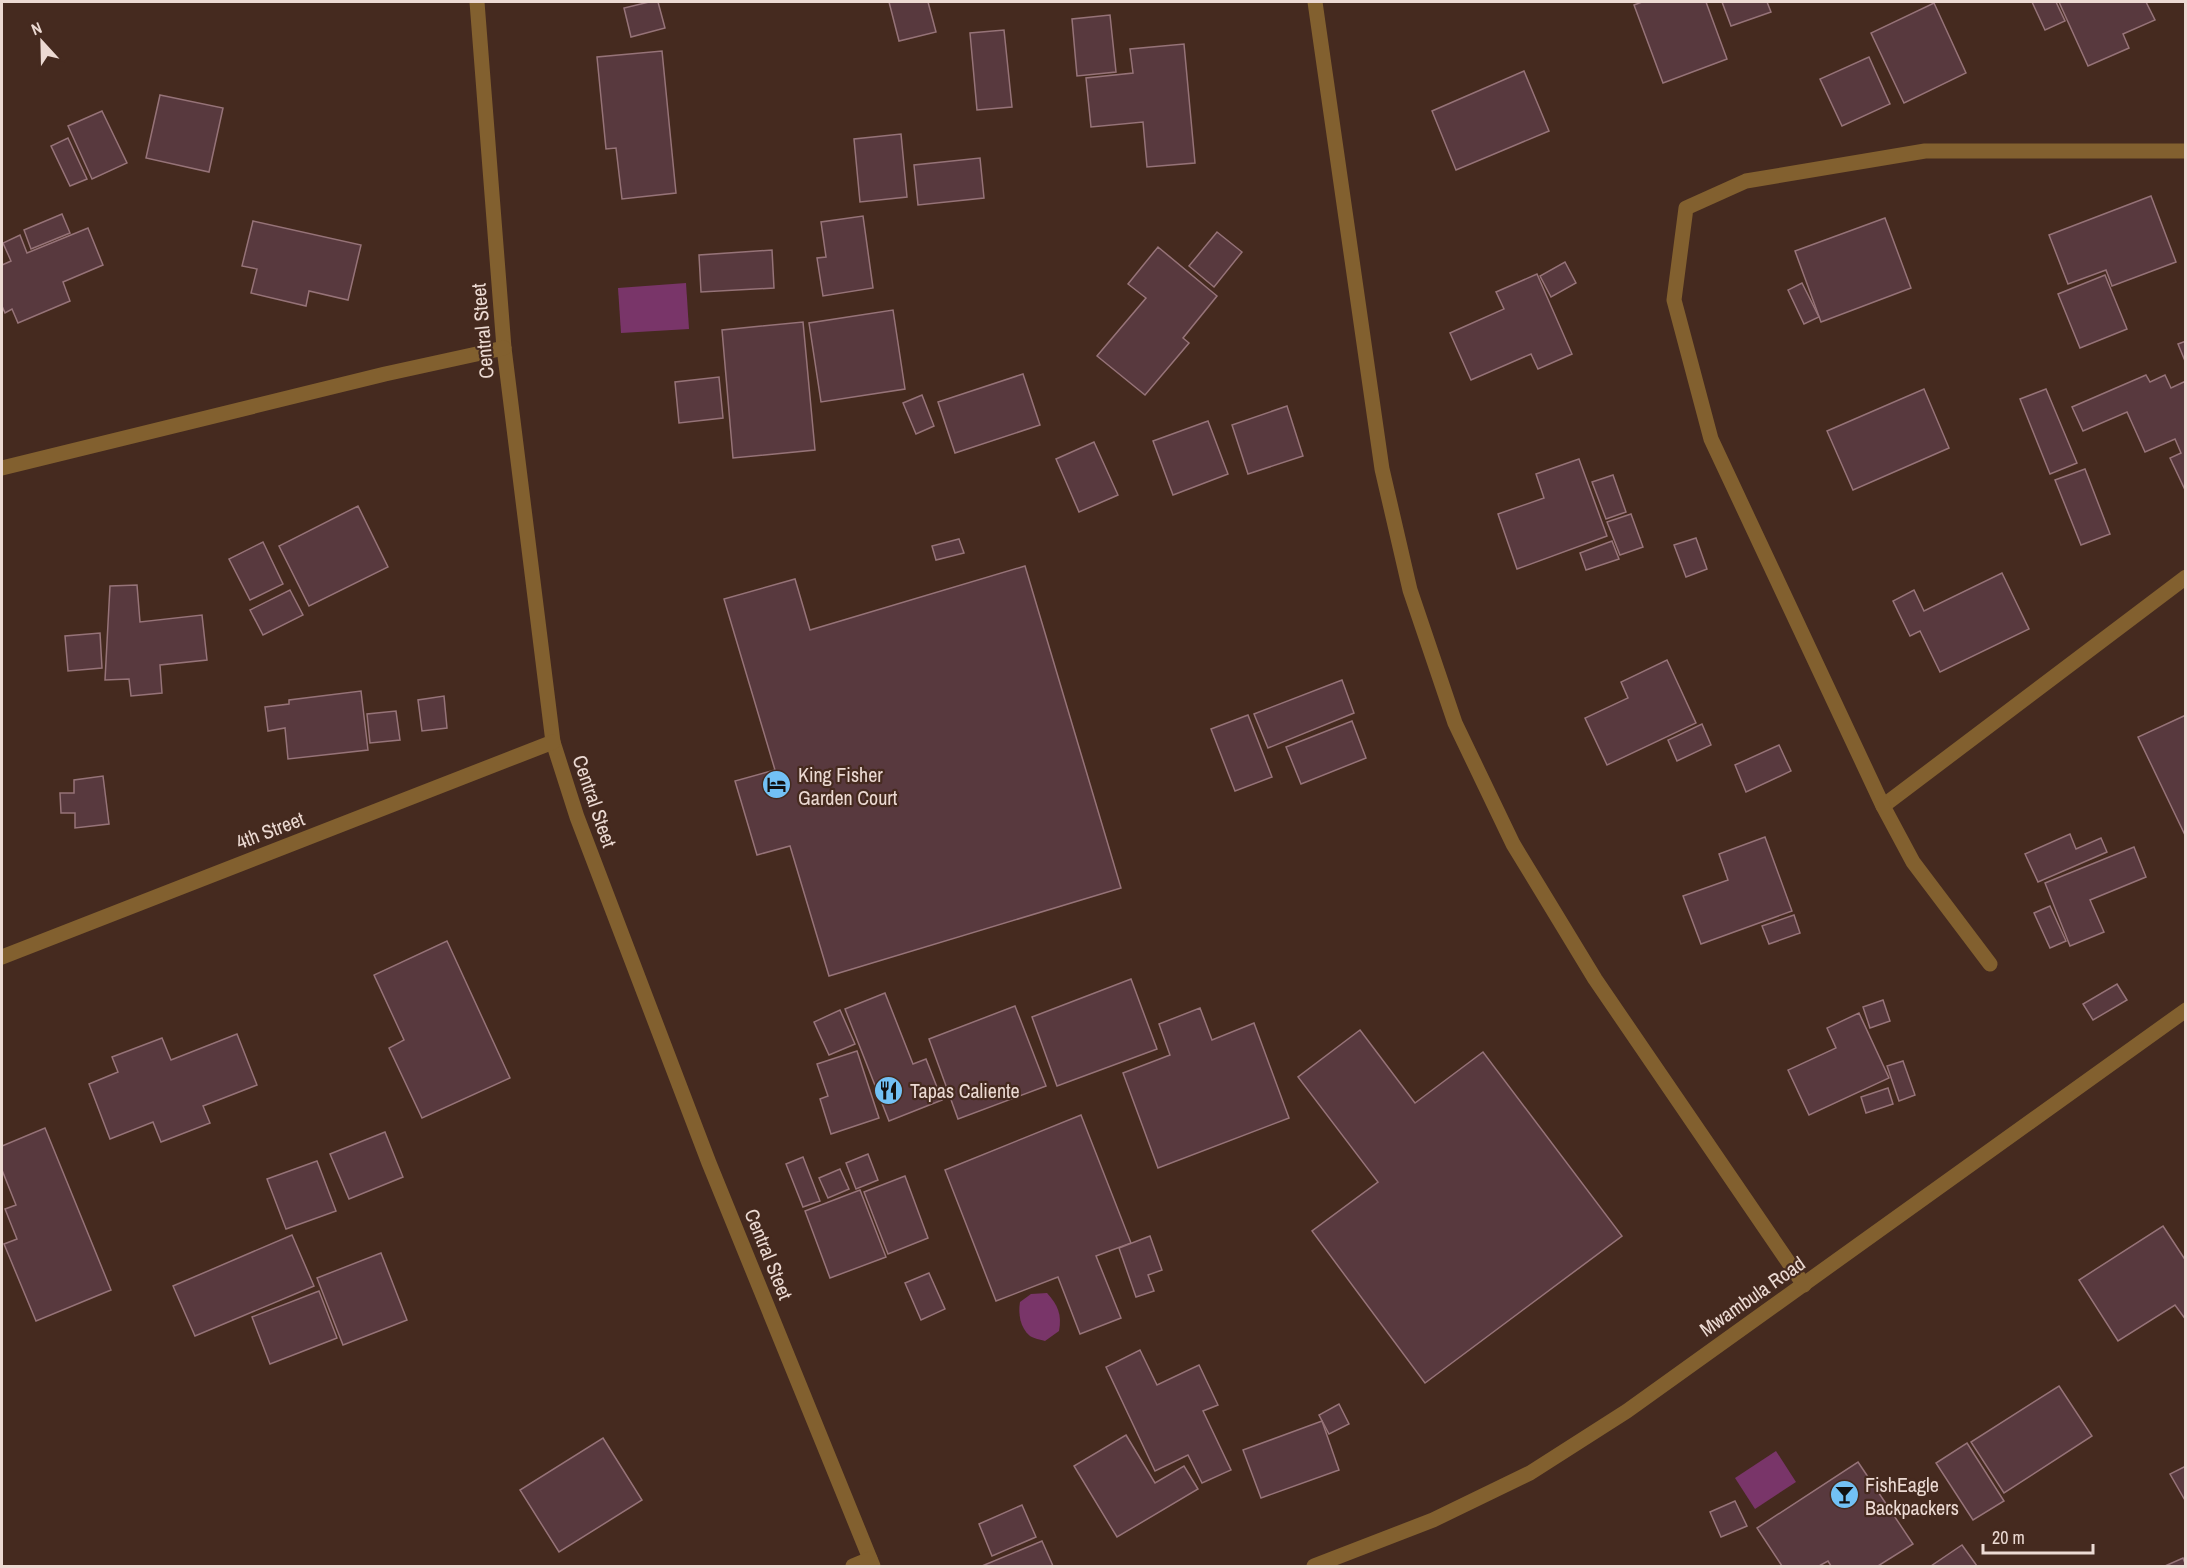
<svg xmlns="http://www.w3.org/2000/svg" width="2187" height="1568" font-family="'Archivo Narrow',sans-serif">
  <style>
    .water { fill: #793569 }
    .building { fill: #58393e; stroke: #967378; stroke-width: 1.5 }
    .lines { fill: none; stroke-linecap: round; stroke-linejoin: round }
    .minor { stroke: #82602f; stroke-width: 15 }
    .labels { text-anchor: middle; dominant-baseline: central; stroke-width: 4.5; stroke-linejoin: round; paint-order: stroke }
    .street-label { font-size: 20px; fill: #ecdad3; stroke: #452a1f }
    .poi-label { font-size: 20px; fill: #ecdad3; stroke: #452a1f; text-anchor: start }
  </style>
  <rect width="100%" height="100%" fill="#452a1f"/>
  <g class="water">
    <polygon points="686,283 689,329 621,333 618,288"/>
    <path d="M 1047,1293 C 1058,1305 1062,1315 1059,1331 L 1045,1341 C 1041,1340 1033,1338 1030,1336 C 1020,1328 1018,1313 1020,1302 L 1031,1294 Z"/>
    <polygon points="1776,1451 1796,1482 1755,1509 1735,1478"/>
  </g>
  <g class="building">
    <polygon points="649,2 658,2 665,28 631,37 624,8"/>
    <polygon points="889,2 928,2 936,32 899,41"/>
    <polygon points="1642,2 1706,2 1727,59 1663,83 1634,5"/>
    <polygon points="1722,2 1767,2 1771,12 1731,26"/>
    <polygon points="2032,2 2056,2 2065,21 2045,30"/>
    <polygon points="2059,2 2146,2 2155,20 2123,34 2129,48 2088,66"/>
    <polygon points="1934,3 1966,73 1904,103 1871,33"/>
    <polygon points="1110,15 1116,72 1077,76 1072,19"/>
    <polygon points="1004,30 1012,107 977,110 970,33"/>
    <polygon points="1184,44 1195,163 1147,167 1143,122 1091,127 1086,78 1133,73 1130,49"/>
    <polygon points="662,51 676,193 622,199 616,148 606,149 597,57"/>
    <polygon points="1869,57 1890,104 1842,126 1820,79"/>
    <polygon points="1524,71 1549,131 1456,170 1432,111"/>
    <polygon points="160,95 223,108 209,172 146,158"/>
    <polygon points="102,111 127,163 92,179 68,126"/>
    <polygon points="901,134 907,197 860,202 854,139"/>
    <polygon points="68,138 87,179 70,186 51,146"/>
    <polygon points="980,158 984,198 918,205 914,165"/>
    <polygon points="2151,196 2176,262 2112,286 2106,270 2068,284 2049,235"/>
    <polygon points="62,214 70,233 31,249 24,230"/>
    <polygon points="863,216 873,288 823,296 817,258 826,257 821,222"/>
    <polygon points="1885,218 1911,288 1821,322 1795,251"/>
    <polygon points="253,221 361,245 348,300 309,291 306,306 251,293 257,269 242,266"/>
    <polygon points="88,228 103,265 63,282 70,301 18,323 12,309 5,313 2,306 2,265 11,261 3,243 20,235 27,253"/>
    <polygon points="1217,232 1242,252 1214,287 1189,266"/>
    <polygon points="1158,247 1217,296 1183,338 1189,343 1145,395 1097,356 1146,298 1128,284"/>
    <polygon points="772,250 774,288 701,292 699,255"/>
    <polygon points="1565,262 1576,283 1551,297 1540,276"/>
    <polygon points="1537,274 1572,354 1538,369 1531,354 1471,380 1450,333 1504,309 1496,292"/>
    <polygon points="2105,275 2127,329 2080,348 2058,294"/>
    <polygon points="1802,283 1819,317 1804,324 1788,290"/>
    <polygon points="893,310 905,389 821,402 809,323"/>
    <polygon points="803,322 815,450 733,458 722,330"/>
    <polygon points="2186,341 2186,360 2185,361 2178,344"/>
    <polygon points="1023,374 1040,425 955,453 938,402"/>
    <polygon points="2146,375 2150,382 2165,375 2171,388 2186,381 2186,492 2170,458 2181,453 2175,439 2145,452 2127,412 2083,431 2072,407"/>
    <polygon points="719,377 723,418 679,423 675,382"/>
    <polygon points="1924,389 1949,448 1853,490 1827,431"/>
    <polygon points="2046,389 2077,463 2050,474 2020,399"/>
    <polygon points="922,395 934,426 916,434 903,403"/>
    <polygon points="1287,406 1303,456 1248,474 1232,425"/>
    <polygon points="1208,421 1228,474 1173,495 1153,441"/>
    <polygon points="1094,442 1118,495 1079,512 1056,459"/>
    <polygon points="1579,459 1607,536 1517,569 1498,514 1544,498 1536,474"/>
    <polygon points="2085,469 2110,534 2081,545 2055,480"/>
    <polygon points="1613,475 1626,512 1606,519 1592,482"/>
    <polygon points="358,506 388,567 309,606 279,546"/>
    <polygon points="1631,514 1643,547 1620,555 1607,522"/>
    <polygon points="1696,538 1707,569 1686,577 1674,545"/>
    <polygon points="959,539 964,553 936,560 932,546"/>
    <polygon points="1612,541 1619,559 1586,570 1580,553"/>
    <polygon points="263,542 283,584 250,600 229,559"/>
    <polygon points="1025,566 1121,888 829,976 790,846 757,855 735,781 775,770 724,599 795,579 810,630"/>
    <polygon points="2002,573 2029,629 1940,672 1920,631 1910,636 1893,601 1914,590 1924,611"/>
    <polygon points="137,585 140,622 202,615 207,660 160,665 162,693 131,696 129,679 105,680 110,586"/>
    <polygon points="290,590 303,615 263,635 250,610"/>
    <polygon points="100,633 102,668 68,671 65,636"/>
    <polygon points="1667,660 1696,723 1607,765 1585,718 1628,698 1621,682"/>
    <polygon points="1342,680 1354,713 1268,748 1254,714"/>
    <polygon points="361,691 368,750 288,759 285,728 268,731 265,707 289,704 289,700"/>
    <polygon points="444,696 447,728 422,731 418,700"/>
    <polygon points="396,711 400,740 370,743 367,714"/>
    <polygon points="1248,715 1272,777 1235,791 1211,729"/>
    <polygon points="2186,715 2186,835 2185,835 2138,737"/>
    <polygon points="1352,721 1366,758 1301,784 1286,747"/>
    <polygon points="1702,724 1711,745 1677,761 1668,740"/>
    <polygon points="1779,745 1791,771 1746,792 1735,765"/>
    <polygon points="103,776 109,824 75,828 75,813 61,813 60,793 74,793 74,780"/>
    <polygon points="2070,834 2076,849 2101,838 2107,852 2038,882 2025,854"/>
    <polygon points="1765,837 1792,911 1701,944 1683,896 1728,880 1719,854"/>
    <polygon points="2134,847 2146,877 2090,900 2104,932 2070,946 2045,883"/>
    <polygon points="2050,906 2066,941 2050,948 2034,913"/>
    <polygon points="1794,915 1800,933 1769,944 1762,926"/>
    <polygon points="447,941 510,1078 422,1118 389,1048 404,1040 374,975"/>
    <polygon points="1131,979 1157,1049 1057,1086 1032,1017"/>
    <polygon points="2117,984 2127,1000 2093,1020 2083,1004"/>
    <polygon points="885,993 913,1064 926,1059 942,1100 889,1121 845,1009"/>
    <polygon points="1883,1000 1890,1021 1870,1028 1863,1007"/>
    <polygon points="1015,1006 1046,1086 958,1119 929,1039"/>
    <polygon points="1200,1008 1212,1040 1254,1023 1289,1118 1158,1168 1123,1073 1170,1055 1159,1024"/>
    <polygon points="840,1010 855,1044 829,1055 814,1022"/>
    <polygon points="1859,1013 1889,1078 1809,1115 1788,1070 1836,1048 1827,1028"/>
    <polygon points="1360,1030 1415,1103 1483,1052 1622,1236 1425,1383 1312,1231 1378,1182 1298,1077"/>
    <polygon points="237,1034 257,1085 203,1106 210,1123 161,1142 153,1122 110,1139 89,1084 118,1072 112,1057 162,1038 171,1060"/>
    <polygon points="857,1051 879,1118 831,1134 820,1099 828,1096 817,1064"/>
    <polygon points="1903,1061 1915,1095 1899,1101 1887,1066"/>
    <polygon points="1888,1088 1893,1104 1866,1113 1861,1097"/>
    <polygon points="1081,1115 1131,1243 1096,1256 1121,1318 1080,1334 1058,1277 996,1301 945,1170"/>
    <polygon points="45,1128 111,1290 36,1321 4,1244 17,1239 5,1209 16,1205 2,1170 2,1146"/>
    <polygon points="385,1132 403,1177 349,1199 330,1154"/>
    <polygon points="868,1154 878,1180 856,1189 846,1163"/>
    <polygon points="803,1157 820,1201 803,1207 786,1164"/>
    <polygon points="317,1161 336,1211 286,1229 267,1179"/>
    <polygon points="840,1169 849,1189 828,1198 819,1178"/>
    <polygon points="905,1176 928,1238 888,1254 864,1192"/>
    <polygon points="860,1190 886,1257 830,1278 805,1211"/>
    <polygon points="2163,1226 2186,1261 2186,1320 2175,1305 2118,1341 2079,1280"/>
    <polygon points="292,1235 314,1286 195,1336 173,1286"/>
    <polygon points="1150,1236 1162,1270 1148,1275 1154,1291 1136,1297 1119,1248"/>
    <polygon points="381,1253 407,1320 343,1345 317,1278"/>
    <polygon points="929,1273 945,1309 921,1320 905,1283"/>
    <polygon points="319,1291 337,1338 270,1364 252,1317"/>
    <polygon points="1140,1350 1157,1385 1199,1365 1218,1405 1203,1411 1231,1470 1202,1483 1188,1455 1155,1471 1106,1367"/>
    <polygon points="2059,1386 2092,1436 2004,1493 1971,1442"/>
    <polygon points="1339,1404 1349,1424 1329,1434 1319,1415"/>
    <polygon points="1322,1421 1339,1470 1261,1498 1243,1450"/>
    <polygon points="1126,1435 1155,1483 1184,1466 1198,1489 1117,1537 1074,1466"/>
    <polygon points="603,1438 642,1500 559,1552 520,1490"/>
    <polygon points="1967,1443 2004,1501 1973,1520 1936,1463"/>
    <polygon points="1858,1462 1913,1544 1878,1566 1831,1566 1828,1561 1819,1566 1782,1566 1757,1528"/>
    <polygon points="2186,1466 2186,1502 2170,1474"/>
    <polygon points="1735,1501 1747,1526 1721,1537 1710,1512"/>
    <polygon points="1022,1505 1036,1537 992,1556 979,1524"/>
    <polygon points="1042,1541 1053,1566 982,1566"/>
    <polygon points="1962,1545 1977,1566 1931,1566"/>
    <polygon points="2183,1558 2186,1566 2165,1566"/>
  </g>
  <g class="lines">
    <g class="minor">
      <polyline points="477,2 504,348 553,742 577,817 709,1163 873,1566"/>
      <polyline points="1315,2 1382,469 1410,590 1455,723 1513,844 1595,979 1804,1285"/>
      <polyline points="2,468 385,374 504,348"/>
      <polyline points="1883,806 2186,577"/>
      <polyline points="2,957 553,742"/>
      <polyline points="1990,964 1913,862 1883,806 1711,439 1674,300 1686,208 1746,181 1925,151 2186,151"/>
      <polyline points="853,1566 870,1559"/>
      <polyline points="1314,1566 1433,1520 1530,1473 1627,1411 2186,1010"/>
    </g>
  </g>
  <defs>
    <symbol id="hotel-disc" viewBox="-11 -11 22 22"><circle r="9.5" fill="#72c1f5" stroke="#452a1f"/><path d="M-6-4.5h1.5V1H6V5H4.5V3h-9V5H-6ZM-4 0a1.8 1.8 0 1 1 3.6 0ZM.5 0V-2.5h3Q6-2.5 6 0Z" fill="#111"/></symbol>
    <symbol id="restaurant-disc" viewBox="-11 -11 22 22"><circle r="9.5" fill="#72c1f5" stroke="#452a1f"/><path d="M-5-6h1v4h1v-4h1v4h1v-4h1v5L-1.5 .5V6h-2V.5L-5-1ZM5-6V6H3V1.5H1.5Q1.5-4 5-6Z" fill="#111"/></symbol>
    <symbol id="bar-disc" viewBox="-11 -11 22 22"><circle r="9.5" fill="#72c1f5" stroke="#452a1f"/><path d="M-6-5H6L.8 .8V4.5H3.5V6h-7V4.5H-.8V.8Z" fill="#111"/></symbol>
  </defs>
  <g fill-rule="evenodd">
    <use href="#hotel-disc" x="760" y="768" width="33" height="33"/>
    <use href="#restaurant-disc" x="872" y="1074" width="33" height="33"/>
    <use href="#bar-disc" x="1828" y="1478" width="33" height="33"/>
  </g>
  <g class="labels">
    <g class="street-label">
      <text transform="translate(482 331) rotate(-95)">Central Steet</text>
      <text transform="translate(595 801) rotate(71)">Central Steet</text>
      <text transform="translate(270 830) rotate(-21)">4th Street</text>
      <text transform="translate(769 1254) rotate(68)">Central Steet</text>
      <text transform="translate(1752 1296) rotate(-35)">Mwambula Road</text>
    </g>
    <g class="poi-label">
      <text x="798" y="774">King Fisher<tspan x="798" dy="23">Garden Court</tspan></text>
      <text x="910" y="1090">Tapas Caliente</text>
      <text x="1865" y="1484">FishEagle<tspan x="1865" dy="23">Backpackers</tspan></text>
    </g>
  </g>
  <rect width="2187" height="1568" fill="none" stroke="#ecdad3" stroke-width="6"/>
  <g transform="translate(42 42) rotate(338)" stroke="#452a1f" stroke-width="4.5" paint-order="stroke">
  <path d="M0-4.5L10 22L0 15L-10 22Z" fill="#ecdad3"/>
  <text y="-9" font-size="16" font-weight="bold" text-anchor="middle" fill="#ecdad3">N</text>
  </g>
  <path d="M1983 1544v9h110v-9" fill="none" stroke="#ecdad3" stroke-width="3"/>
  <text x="1992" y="1544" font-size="18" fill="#ecdad3" stroke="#452a1f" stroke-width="4.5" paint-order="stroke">20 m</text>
</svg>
